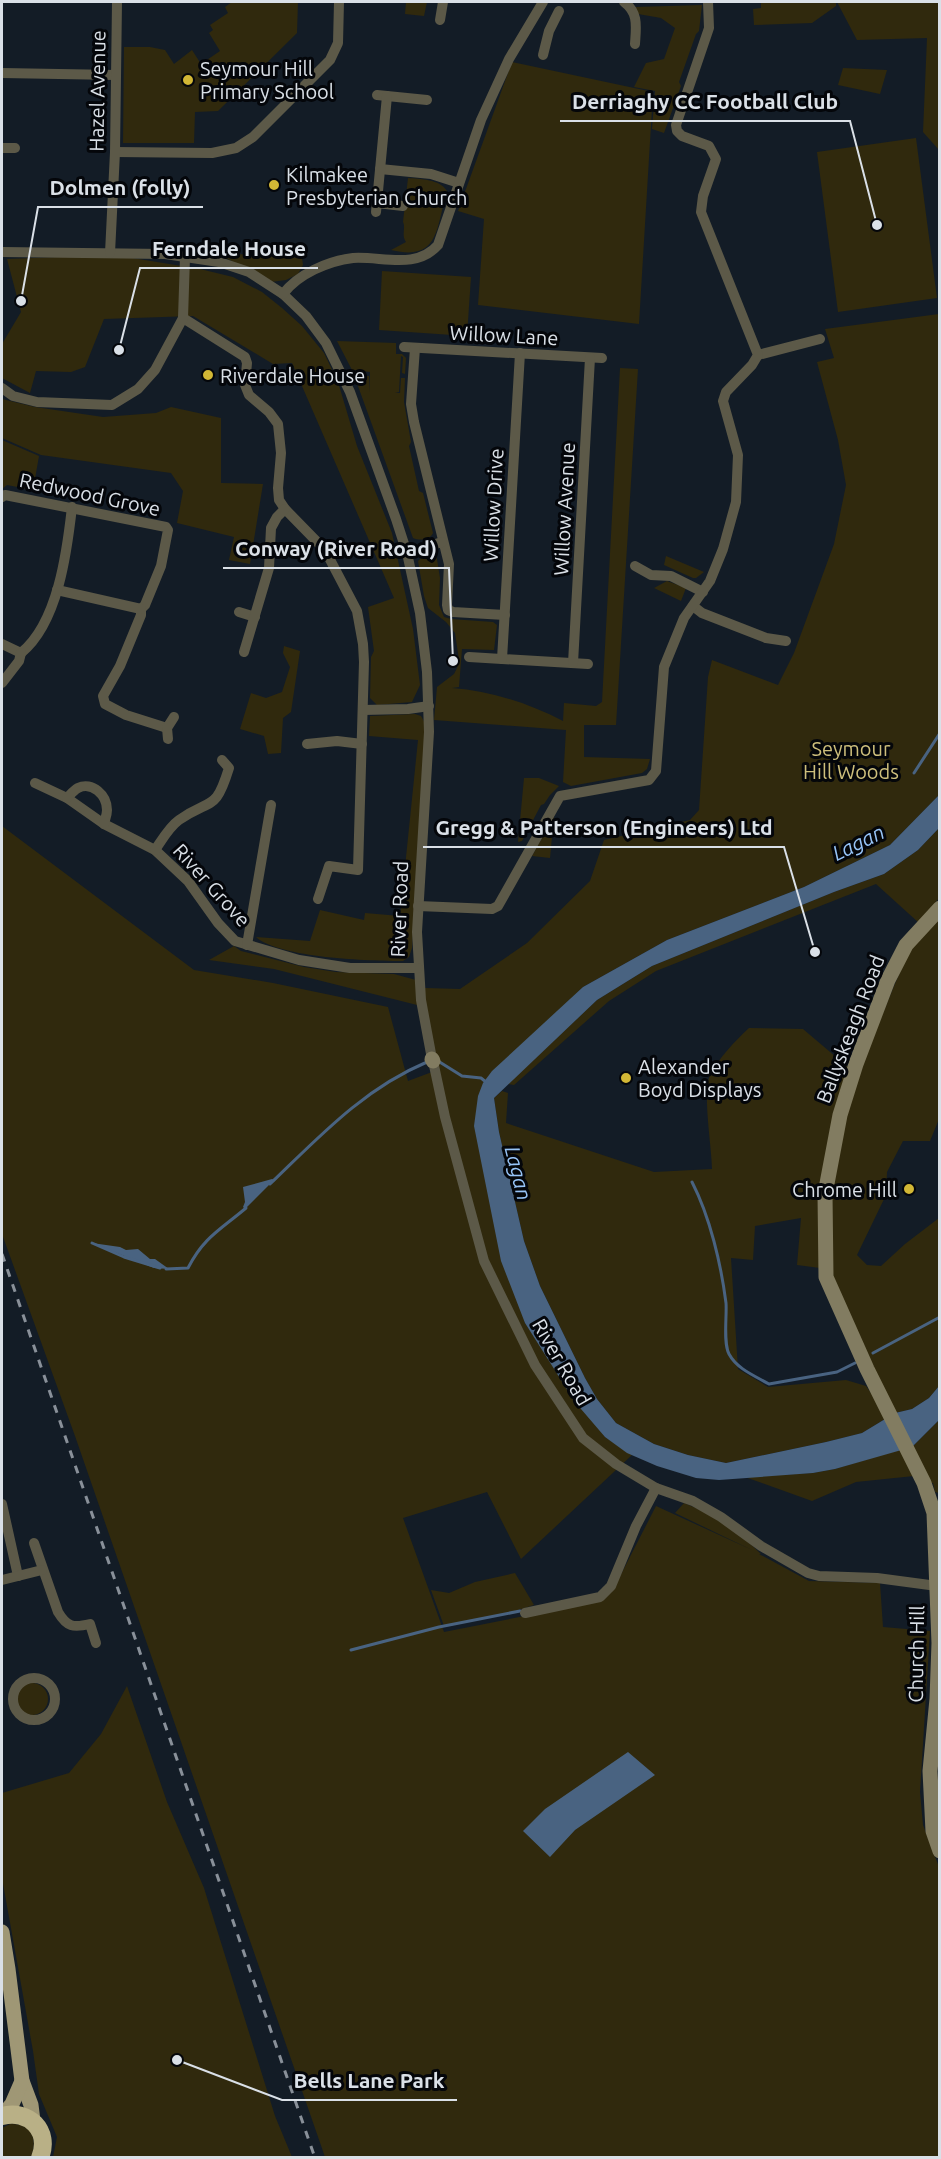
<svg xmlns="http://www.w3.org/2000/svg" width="941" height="2159" font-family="Ubuntu,sans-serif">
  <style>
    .green { fill: #30290d }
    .water { fill: #496381 }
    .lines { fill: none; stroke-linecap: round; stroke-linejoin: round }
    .stream { stroke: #496381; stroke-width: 3 }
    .street { stroke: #5c5948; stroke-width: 10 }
    .secondary { stroke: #827c61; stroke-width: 15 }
    .primary { stroke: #9f9775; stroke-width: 15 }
    .highway { stroke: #b9b086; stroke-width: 18 }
    .rail { stroke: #899099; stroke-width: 3; stroke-dasharray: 8 8; stroke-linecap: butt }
    .poi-dot { fill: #d2b735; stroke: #04060a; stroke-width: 2 }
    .labels { text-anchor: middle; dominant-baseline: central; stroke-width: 6; stroke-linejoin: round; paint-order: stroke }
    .poi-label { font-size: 20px; fill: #dae0e7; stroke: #04060a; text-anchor: start }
    .street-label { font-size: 20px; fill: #dae0e7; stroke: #04060a }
    .park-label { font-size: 20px; fill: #cebf7c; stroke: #04060a }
    .water-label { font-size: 21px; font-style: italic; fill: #97c4f7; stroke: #04060a }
    .leader { fill: none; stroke: #dae0e7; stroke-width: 2 }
    .callout-dot { fill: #dae0e7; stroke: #04060a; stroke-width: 2 }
    .callout-label { font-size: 21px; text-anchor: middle; font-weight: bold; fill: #dae0e7; stroke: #04060a; stroke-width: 6; stroke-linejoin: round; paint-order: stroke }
  </style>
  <rect width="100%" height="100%" fill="#131c26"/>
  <g class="green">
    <polygon points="232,2 298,2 297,33 218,111 195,112 194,143 123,143 124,47 150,47 165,50 174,64 192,50 201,64 220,51 209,33 213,30 210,25 228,13 225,7"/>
    <polygon points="406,2 427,2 424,16 405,14"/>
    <polygon points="761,2 836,2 836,6 812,23 754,25 753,9 761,8"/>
    <polygon points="837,2 939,2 939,150 923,132 927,38 857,40"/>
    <polygon points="702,5 699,31 696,34 679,82 681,86 664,133 652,129 655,91 634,87 646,63 664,59 675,28 661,18 638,14 635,7"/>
    <polygon points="512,62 653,92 639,324 478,305 484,219 458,211"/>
    <polygon points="843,68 887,70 880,94 838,85"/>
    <polygon points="916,138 937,298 838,312 817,152"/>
    <path d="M 408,178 C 420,179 440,179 447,191 C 436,227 440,262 391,250 L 406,242 C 401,235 406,228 403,222 Z"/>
    <polygon points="201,247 227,249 237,254 302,258 303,265 298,274 286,280 271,282 230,260 201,251"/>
    <polygon points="114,255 200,269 233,277 262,292 282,308 302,326 324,353 338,382 357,446 392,533 413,629 420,685 412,702 377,705 370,698 371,657 374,651 368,607 394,598 292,363 273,364 193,316 104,319 85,367 71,372 36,371 30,393 2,378 2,344 21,312 7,259"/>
    <polygon points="382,271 471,277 467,336 379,330"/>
    <path d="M 939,314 L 939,795 L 890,845 L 804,887 L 667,940 L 583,987 L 483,1083 L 525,1323 L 605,1437 L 632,1455 L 521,1559 L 487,1492 L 403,1518 L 444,1632 L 600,1601 L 614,1588 L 656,1506 L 752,1550 L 675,1513 L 684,1503 C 713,1514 740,1533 761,1554 L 759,1554 L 809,1581 L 880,1583 L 883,1627 L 930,1631 L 920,1792 L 923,1825 L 939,1867 L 939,2157 L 325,2157 L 75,1436 L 2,1234 L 2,826 L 194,970 L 273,983 L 388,1007 L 408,1081 L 432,1072 L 425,1007 L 274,969 L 209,960 L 234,946 L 241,951 L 304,967 L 336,972 L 394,974 L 416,980 L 425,988 L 460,989 L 527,943 L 590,881 L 604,840 L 690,820 L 699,810 L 708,677 L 712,660 L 778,685 L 794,653 L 834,544 L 846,485 L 838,440 L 817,362 L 834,358 L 825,329 Z"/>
    <path d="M 337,341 L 396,343 L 396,354 L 402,354 L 406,358 L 405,374 L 402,373 L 403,357 L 401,356 L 399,392 L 395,393 L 400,393 L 401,378 L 405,378 L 404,402 L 411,442 L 409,446 L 419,491 L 423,493 L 433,533 C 430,540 420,541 413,538 L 354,375 L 369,376 L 369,392 L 370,372 L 352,370 Z"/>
    <path d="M 620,368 L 638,369 L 616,725 L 584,725 L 584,757 L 650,759 L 647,769 L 642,773 L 571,786 L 563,782 L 566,730 L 434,720 L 437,687 L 454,674 L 457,668 L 459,660 L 455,633 L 446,622 L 428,608 L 424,596 L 418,561 L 423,556 L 436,553 L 440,578 L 439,605 L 444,617 L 451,619 L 493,622 L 497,625 L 494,650 L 462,649 L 459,687 L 452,688 C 491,691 528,703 563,721 L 564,703 L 596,706 L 602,702 Z"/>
    <polygon points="2,399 35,407 103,417 156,413 171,407 221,418 221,483 263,484 250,564 229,560 234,537 177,523 183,491 171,473 41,455 2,438"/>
    <polygon points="2,440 39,456 33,490 7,485 2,489"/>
    <polygon points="666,556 704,572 696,578 693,578 664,565"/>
    <polygon points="667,581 686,588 681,601 654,588"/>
    <polygon points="284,646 300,651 291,712 283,718 281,753 268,754 264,736 240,729 251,693 266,698 282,692 290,667 283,653"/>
    <path d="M 415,714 L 421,716 L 426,725 L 412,948 L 409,957 L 403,961 C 370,961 279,958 256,937 L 310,941 L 320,910 L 364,920 L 365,913 L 400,916 L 418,740 L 369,736 L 370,716 Z"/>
    <polygon points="524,778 539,778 559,786 550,795 544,804 541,805 522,841 518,842"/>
    <polygon points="554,816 550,858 532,856"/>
    <polygon points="939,828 939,898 919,923 876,884 656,971 609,1001 514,1085 508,1084 597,1000 652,966 834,892 884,874 918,850"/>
    <path d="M 939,917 L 939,1119 L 930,1141 L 903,1141 L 887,1172 L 886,1195 L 857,1255 L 867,1265 L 881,1266 L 905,1244 L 939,1218 L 939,1386 L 929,1398 L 912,1409 L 895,1413 L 862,1433 L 826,1442 L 726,1463 L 688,1455 L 654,1444 L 616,1423 L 597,1399 L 585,1378 L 540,1286 L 524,1241 L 499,1132 L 494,1098 L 502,1091 L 508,1093 L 506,1123 L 654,1172 L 712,1169 C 712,1148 702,1092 710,1075 C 719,1058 735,1041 749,1028 L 803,1029 L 849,1068 L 835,1115 L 819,1195 L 820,1268 L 797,1265 L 801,1218 L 755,1226 L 753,1260 L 731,1258 L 738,1369 L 768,1387 L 846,1380 L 866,1386 L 871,1393 L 882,1387 L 832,1277 L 829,1193 L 845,1114 L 857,1077 L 894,986 L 911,947 Z"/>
    <polygon points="939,1420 939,1493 935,1492 933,1483 930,1483 912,1447"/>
    <polygon points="901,1449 914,1476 856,1482 812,1501 745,1477 813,1473 835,1469"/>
    <polygon points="515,1573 534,1605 515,1611 444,1626 431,1590 449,1593 475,1582"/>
    <circle cx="32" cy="1699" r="16"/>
    <polygon points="127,1686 167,1802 204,1888 275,2116 292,2157 53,2157 57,2137 39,2094 33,2051 2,1878 2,1793 69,1773 101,1734"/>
    <path d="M 10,2124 C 32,2123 38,2139 31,2157 L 2,2158 L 2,2128 Z"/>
  </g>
  <g class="water">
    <polygon points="939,795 939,828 918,850 884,874 834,892 652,966 597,1000 494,1098 499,1132 524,1241 540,1286 585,1378 597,1399 616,1423 654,1444 688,1455 726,1463 826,1442 862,1433 895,1413 912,1409 929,1398 939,1386 939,1420 912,1447 835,1469 813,1473 719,1480 696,1478 657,1466 627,1453 605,1437 575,1402 525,1323 501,1261 474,1126 478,1096 483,1083 492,1071 583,987 667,940 804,887 890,845"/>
    <polygon points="272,1179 274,1180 245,1209 243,1207 245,1202 243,1187"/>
    <polygon points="92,1243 120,1247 126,1250 138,1249 150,1259 155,1259 169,1269 154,1268"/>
    <polygon points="628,1752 655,1775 575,1830 550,1857 523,1831 545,1809"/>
  </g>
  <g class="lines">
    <g class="stream">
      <polyline points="914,773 940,733"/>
      <polyline points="438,1061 462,1076 481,1078 486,1082"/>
      <path d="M 692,1182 C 710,1217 721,1264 726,1303 C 727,1316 723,1343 729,1354 C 737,1369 755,1376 769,1384 L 837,1372 L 855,1363"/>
      <path d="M 270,1184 C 319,1137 363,1089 427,1062"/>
      <polyline points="92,1243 124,1257 160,1268"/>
      <path d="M 166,1269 L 188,1268 C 204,1237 220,1230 246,1208"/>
      <polyline points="873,1353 940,1317"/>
      <polyline points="351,1650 439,1627 520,1611"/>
    </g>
    <g class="street">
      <path d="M 624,2 C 639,13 636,27 635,44"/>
      <polyline points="440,20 443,2"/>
      <polyline points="543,55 549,31 559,11"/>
      <polyline points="2,73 116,75"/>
      <polyline points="377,95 427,100"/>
      <polyline points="2,148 15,148"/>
      <polyline points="115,152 212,153 236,148 253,137 330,60 338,43 339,2"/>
      <polyline points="380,169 431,174 459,183"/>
      <polyline points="377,203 403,206"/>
      <polyline points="376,212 387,96"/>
      <polyline points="2,252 165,254 219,262 249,272 283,294 306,316 326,343 350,392 396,519 407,553 420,613 427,672 429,732 417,932 421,1000 432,1059"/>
      <polyline points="110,253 115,152 117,2"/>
      <path d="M 283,294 C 298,274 328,261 353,258 C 382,256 416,270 438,245 L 481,120 L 509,59 L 543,2"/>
      <polyline points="183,318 245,357 247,363 245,385 249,395 269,412 278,424 281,453 278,488 279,500 285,509 325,550 357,611 363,644 364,662 358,870 329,866 318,899"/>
      <polyline points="404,347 602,358"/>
      <polyline points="415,348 411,404 414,422 449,564 447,605 448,610 453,612 505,615"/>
      <polyline points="758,355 820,339"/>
      <polyline points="2,388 13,396 37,402 112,405 138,389 155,370 183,318 185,257"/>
      <polyline points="2,497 5,495 166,527 168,530 161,566 145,605 141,609 141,615 120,666 103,696 105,704 126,715 167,728"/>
      <polyline points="407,553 442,542"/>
      <polyline points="635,566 651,575 671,576 703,592"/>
      <polyline points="57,590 141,609"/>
      <polyline points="693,606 702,613 766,638 786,641"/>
      <polyline points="239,612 255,617"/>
      <path d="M 2,644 L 21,653 C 58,623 67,552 72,507"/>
      <polyline points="244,652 269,568 271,528 277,517 285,509"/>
      <polyline points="469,657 588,664"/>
      <polyline points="502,659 520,353"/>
      <polyline points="573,663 590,358"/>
      <polyline points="2,683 19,661 21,653"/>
      <polyline points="363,710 408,709 429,706"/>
      <polyline points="168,739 167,728 174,717"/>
      <polyline points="307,744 337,741 362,744"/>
      <polyline points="35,783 67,798 104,824 155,850 188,881 218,923 235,941 299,960 350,968 418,968"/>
      <path d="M 67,798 C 70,795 74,790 78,788 C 92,781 107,795 107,810 C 107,815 105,819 104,824"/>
      <path d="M 155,850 C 162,840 169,827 179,820 C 212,797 215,813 229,768 L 222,760"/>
      <polyline points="418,906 492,909 498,906 560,796 649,780 656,771 664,667 684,618 710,581 723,549 736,502 738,455 723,401 726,392 752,365 758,355 701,212 703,196 716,159 709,146 682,136 677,131 676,125 709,28 708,2"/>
      <polyline points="247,945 271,805"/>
      <polyline points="433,1061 445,1117 484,1261 535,1365 583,1438 616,1464 656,1488 693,1501 721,1517 761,1546 808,1573 819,1576 877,1578 937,1586"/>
      <polyline points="2,1504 18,1576"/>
      <path d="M 34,1543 L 58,1612 C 67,1627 73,1628 90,1624 L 96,1643"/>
      <polyline points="2,1580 42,1570"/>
      <polyline points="525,1613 600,1597 611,1586 636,1526 656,1488"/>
      <circle cx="34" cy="1699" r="21"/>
    </g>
    <g class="secondary">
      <polyline points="940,908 906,945 888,980 856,1064 840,1115 825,1194 826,1277 867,1369 924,1483 934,1513 939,1643 937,1699 930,1771 933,1831 940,1851"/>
      <polyline points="432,1059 433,1061"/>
    </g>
    <g class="primary">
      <polyline points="2,1932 8,1969 22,2081 31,2105 33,2121"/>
      <polyline points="2,2116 12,2104 22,2081"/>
    </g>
    <path class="highway" d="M 2,2116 C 28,2109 51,2130 40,2158"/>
    <polyline class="rail" points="2,1254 315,2158"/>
  </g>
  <g class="poi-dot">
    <circle cx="188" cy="80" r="6"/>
    <circle cx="274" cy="185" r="6"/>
    <circle cx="208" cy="375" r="6"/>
    <circle cx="626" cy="1078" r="6"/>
    <circle cx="909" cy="1189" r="6"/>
  </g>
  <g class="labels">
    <g class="poi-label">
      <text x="200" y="68">Seymour Hill<tspan x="200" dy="23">Primary School</tspan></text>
      <text x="286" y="174">Kilmakee<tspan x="286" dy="23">Presbyterian Church</tspan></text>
      <text x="220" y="375">Riverdale House</text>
      <text x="638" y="1066">Alexander<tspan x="638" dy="23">Boyd Displays</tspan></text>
      <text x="897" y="1189" text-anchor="end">Chrome Hill</text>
    </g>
    <g class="street-label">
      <text transform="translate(97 91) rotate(-89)">Hazel Avenue</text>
      <text transform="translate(504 335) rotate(3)">Willow Lane</text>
      <text transform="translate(90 494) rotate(12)">Redwood Grove</text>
      <text transform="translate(493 505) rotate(-87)">Willow Drive</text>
      <text transform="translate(564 509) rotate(-87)">Willow Avenue</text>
      <text transform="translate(212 885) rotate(48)">River Grove</text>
      <text transform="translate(399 909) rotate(-88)">River Road</text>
      <text transform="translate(850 1029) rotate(-69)">Ballyskeagh Road</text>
      <text transform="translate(562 1362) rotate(60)">River Road</text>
      <text transform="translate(916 1654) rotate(-89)">Church Hill</text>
    </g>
    <g class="park-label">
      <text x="851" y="748">Seymour<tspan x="851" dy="23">Hill Woods</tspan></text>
    </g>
    <g class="water-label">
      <text transform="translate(858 842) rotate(-26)">Lagan</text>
      <text transform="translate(519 1173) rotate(76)">Lagan</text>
    </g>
  </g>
  <path class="leader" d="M877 225L850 121H560M21 301L38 207H203M119 350L140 268H318M453 661L449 568H223M815 952L784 847H423M177 2060L282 2100H457"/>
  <g class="callout-dot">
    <circle cx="877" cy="225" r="6"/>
    <circle cx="21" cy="301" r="6"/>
    <circle cx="119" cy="350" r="6"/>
    <circle cx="453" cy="661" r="6"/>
    <circle cx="815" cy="952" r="6"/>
    <circle cx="177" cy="2060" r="6"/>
  </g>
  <g class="callout-label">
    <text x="705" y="109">Derriaghy CC Football Club</text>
    <text x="120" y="195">Dolmen (folly)</text>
    <text x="229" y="256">Ferndale House</text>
    <text x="336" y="556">Conway (River Road)</text>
    <text x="604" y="835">Gregg &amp; Patterson (Engineers) Ltd</text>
    <text x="369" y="2088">Bells Lane Park</text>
  </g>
  <rect width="941" height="2159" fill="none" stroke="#dae0e7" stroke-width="6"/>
</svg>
